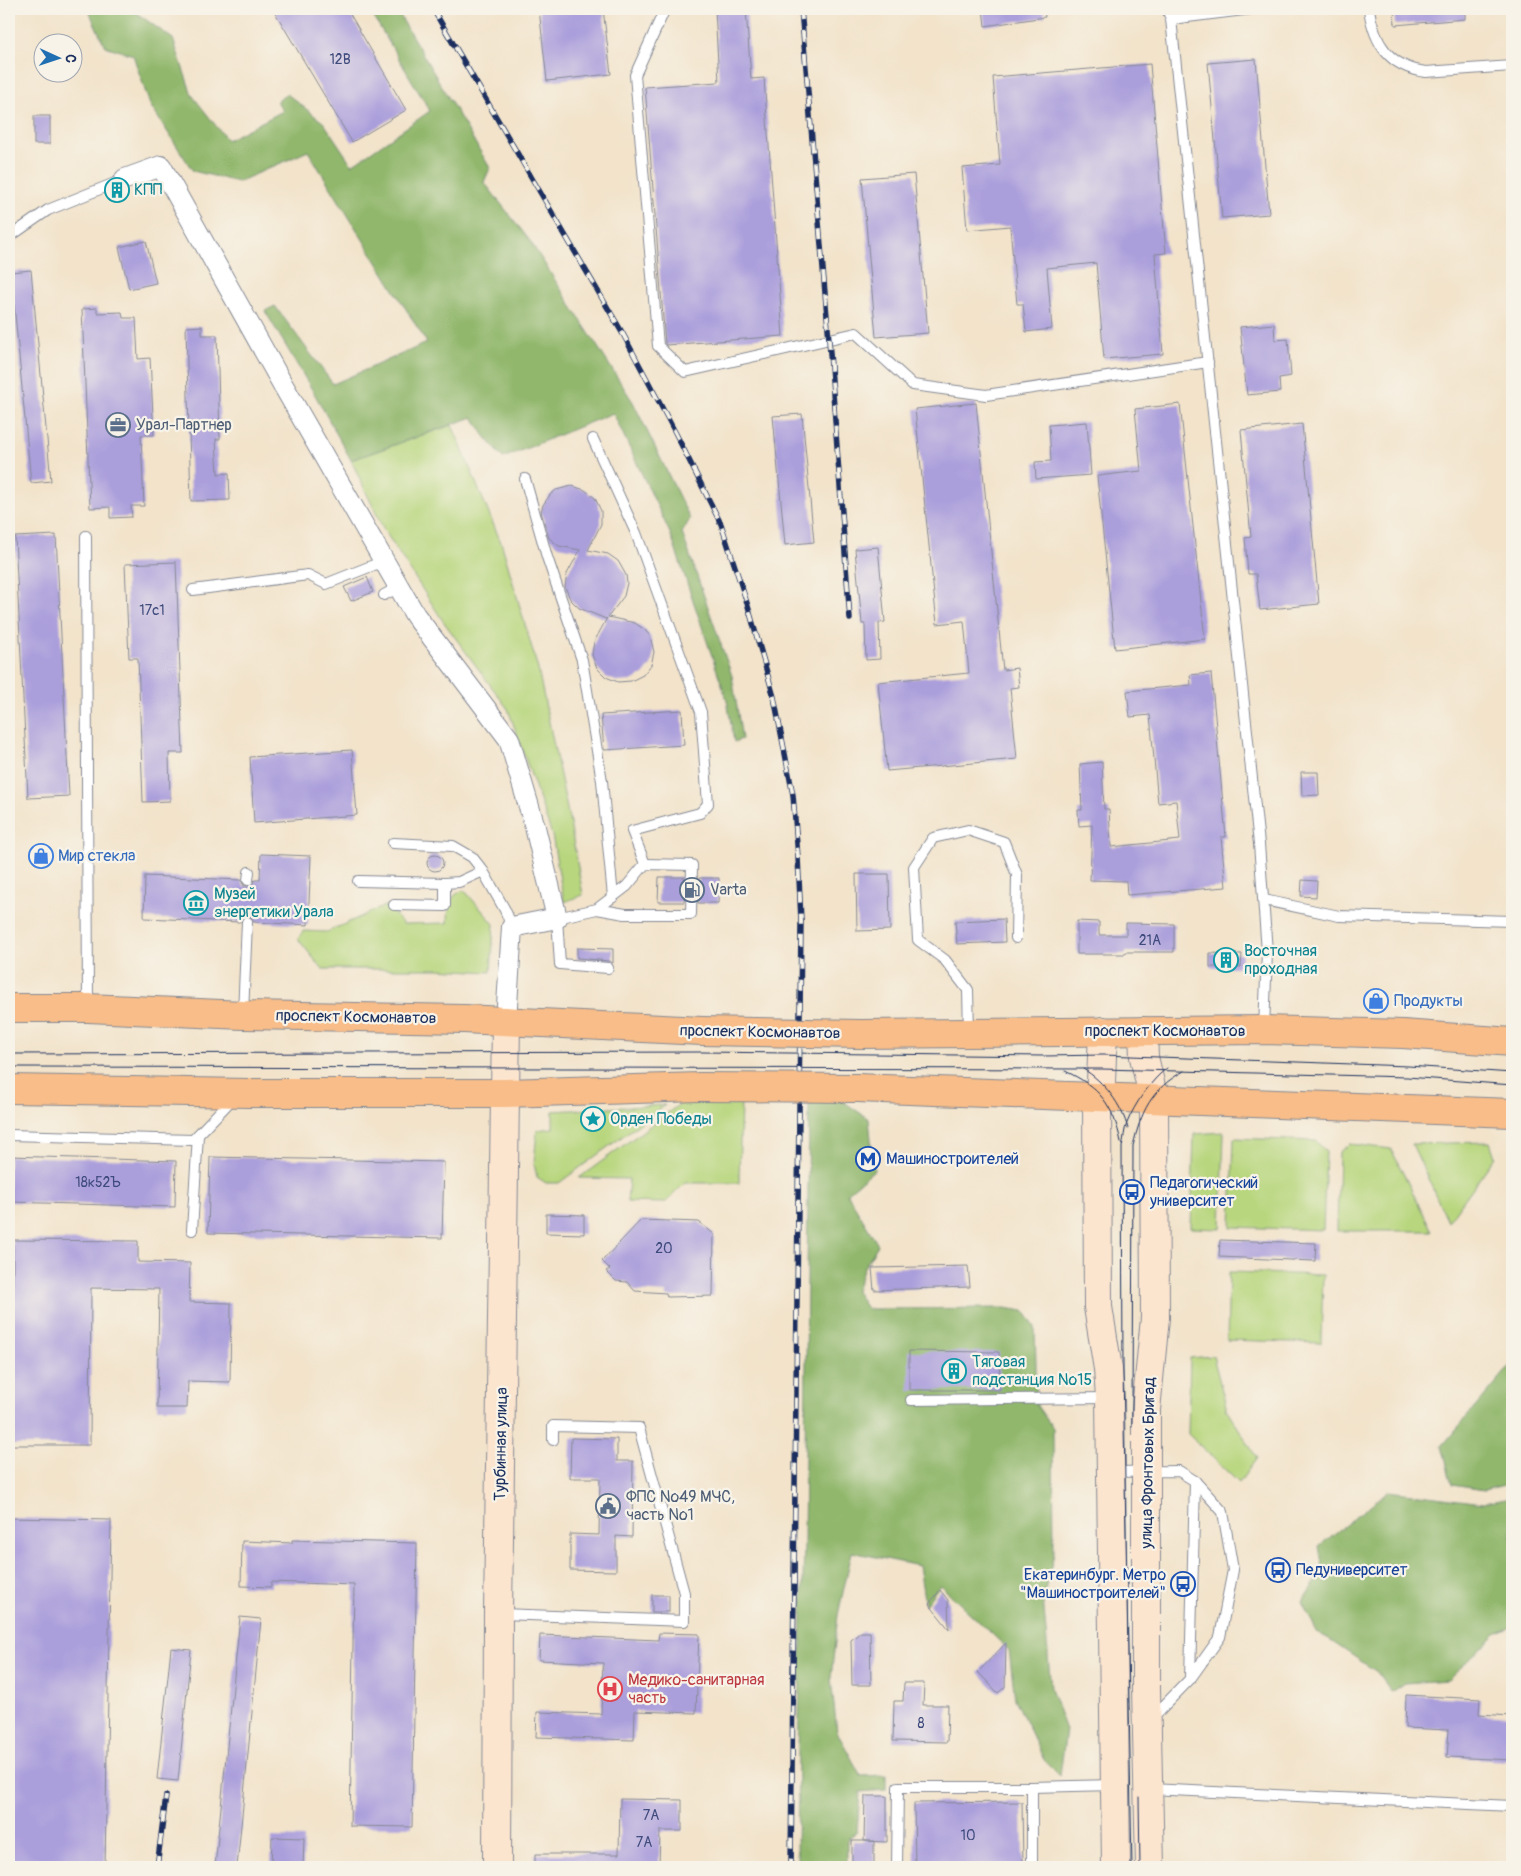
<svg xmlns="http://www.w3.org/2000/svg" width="1521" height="1876" font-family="Pangolin,sans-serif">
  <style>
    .green { fill: #b7d67d; stroke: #69826e }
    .forest { fill: #91b76c; stroke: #567365 }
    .building { fill: #aa9edb }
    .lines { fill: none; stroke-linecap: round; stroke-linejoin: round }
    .service-casing { stroke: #868994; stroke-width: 12 }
    .minor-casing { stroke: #868994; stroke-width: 22 }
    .secondary-casing { stroke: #868994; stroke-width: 30 }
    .primary-casing { stroke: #868994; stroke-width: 30 }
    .service { stroke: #fff; stroke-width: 10 }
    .minor { stroke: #fff; stroke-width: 20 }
    .secondary { stroke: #fce5cf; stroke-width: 28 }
    .primary { stroke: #f8bd88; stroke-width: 28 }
    .tram { stroke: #1b2f5e; stroke-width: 1 }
    .rail-casing { stroke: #1b2f5e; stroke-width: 5.5 }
    .rail { stroke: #f7f3e8; stroke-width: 4; stroke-dasharray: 11; stroke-linecap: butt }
    .primary-bridge-casing { stroke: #868994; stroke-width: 30; stroke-linecap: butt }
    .primary-bridge { stroke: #f8bd88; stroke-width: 28 }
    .labels { text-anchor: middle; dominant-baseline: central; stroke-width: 4.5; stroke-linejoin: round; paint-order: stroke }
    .number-label { font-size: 14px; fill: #3f4b7d }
    .culture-label { font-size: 16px; fill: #0d838f; stroke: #f7f3e8; text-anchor: start }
    .service-label { font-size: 16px; fill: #4e5e75; stroke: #f7f3e8; text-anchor: start }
    .shop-label { font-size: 16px; fill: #366cbe; stroke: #f7f3e8; text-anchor: start }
    .street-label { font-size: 16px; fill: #1b2f5e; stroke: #f7f3e8 }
    .transit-label { font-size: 16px; fill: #164399; stroke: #f7f3e8; text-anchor: start }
    .health-label { font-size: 16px; fill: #be3a42; stroke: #f7f3e8; text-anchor: start }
  </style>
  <rect width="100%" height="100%" fill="#f7f3e8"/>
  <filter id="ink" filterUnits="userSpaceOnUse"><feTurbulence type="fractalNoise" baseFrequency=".02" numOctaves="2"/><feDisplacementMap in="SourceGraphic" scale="10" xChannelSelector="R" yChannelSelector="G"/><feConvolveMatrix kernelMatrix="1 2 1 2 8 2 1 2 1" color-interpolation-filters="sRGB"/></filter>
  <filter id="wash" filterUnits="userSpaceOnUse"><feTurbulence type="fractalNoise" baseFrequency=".0096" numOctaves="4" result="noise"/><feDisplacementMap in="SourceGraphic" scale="20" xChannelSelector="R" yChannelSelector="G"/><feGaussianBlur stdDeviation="1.12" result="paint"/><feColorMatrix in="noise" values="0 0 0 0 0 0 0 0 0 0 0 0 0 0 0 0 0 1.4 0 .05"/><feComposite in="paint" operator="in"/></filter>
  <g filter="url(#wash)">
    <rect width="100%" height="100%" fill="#f2e3ca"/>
    <g class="green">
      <polygon points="452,425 502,545 538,669 570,823 583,895 564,902 552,835 508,709 443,621 384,530 351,460"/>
      <path d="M 464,890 L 494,924 L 491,972 L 438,969 L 322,969 L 298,939 L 303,931 L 327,932 L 387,905 L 403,924 L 448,923 C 449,906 446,898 464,890 Z"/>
      <polygon points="741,1100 739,1183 685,1183 665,1203 627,1202 629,1179 579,1178 684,1101"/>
      <polygon points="665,1105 559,1183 546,1183 537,1177 534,1164 537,1130 553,1128 553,1111"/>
      <polygon points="1224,1132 1221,1229 1191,1228 1194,1134"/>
      <polygon points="1234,1138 1316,1141 1326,1152 1323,1230 1231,1227"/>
      <polygon points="1490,1142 1495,1157 1448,1222 1412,1144"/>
      <polygon points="1350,1144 1391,1149 1432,1231 1337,1231 1339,1152"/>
      <polygon points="1229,1272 1323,1275 1321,1343 1227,1340"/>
      <polygon points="1213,1356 1227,1410 1257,1458 1239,1483 1188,1434 1190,1358"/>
    </g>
    <g class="forest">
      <polygon points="88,9 131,9 173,39 192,95 227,140 283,111 277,101 287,94 324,123 352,165 430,111 369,9 396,9 490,168 484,182 530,241 633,402 690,519 682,533 732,676 742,739 734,742 727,700 670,533 613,413 503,458 484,435 473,417 351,460 314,393 265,311 275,306 333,384 427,343 308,151 238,182 193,171 150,105 133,55 105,46"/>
      <polygon points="841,1100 869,1119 874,1170 847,1193 878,1245 864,1267 856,1291 867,1309 1005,1308 1024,1311 1035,1327 1037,1406 1053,1428 1054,1554 1043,1598 1051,1689 1066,1730 1060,1776 1044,1760 1015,1699 1009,1650 940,1585 925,1605 919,1566 852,1552 838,1615 831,1678 837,1732 861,1776 886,1775 886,1790 860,1792 857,1832 847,1839 847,1867 797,1867 798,1751 804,1546 809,1101"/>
      <polygon points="1512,1364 1512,1483 1484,1490 1452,1485 1442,1446"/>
      <polygon points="1388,1491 1483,1503 1512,1498 1512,1627 1496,1634 1448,1680 1404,1683 1391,1692 1377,1672 1316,1631 1302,1602 1323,1570 1319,1546"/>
    </g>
    <g id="blocks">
      <g class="building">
        <polygon points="273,9 347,9 406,110 352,142"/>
        <polygon points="539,9 603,9 611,74 547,81"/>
        <polygon points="715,9 746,9 751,79 764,78 783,336 666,345 665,343 645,87 719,82"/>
        <polygon points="983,9 1044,9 1045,17 985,26"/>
        <polygon points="1394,9 1465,9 1465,19 1395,25"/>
        <polygon points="1256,59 1269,214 1222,218 1208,63"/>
        <polygon points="1150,64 1166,253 1155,254 1163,354 1104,359 1096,263 1047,268 1052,329 1026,332 1023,304 1017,304 1010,226 967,230 962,168 1000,165 993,77"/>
        <rect x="34" y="116" width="16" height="28"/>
        <polygon points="914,174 928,333 876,337 862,178"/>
        <polygon points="146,241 156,283 129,289 119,247"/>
        <polygon points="31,270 51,481 31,483 11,272"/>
        <polygon points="97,308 97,313 122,312 123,318 136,318 138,359 150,358 154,435 141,435 144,506 131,506 132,517 110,518 110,507 90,508 82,309"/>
        <polygon points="1274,324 1275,340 1288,339 1291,376 1279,378 1280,392 1247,395 1240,327"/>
        <polygon points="202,326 202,335 217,335 220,439 216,439 218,474 229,473 230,500 191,501 186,327"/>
        <polygon points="976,403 1003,670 1017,668 1019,687 1010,688 1017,759 887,771 878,682 969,673 964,621 937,624 915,409"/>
        <polygon points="1180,404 1205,639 1115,649 1097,476 1141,471 1135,409"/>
        <polygon points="802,414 814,542 785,545 773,416"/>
        <polygon points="1087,422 1091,475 1036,479 1035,462 1051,461 1049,425"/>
        <polygon points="1302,424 1319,604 1260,610 1256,574 1248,574 1245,538 1251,537 1241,430"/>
        <polygon points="572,486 585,490 595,498 601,511 601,524 588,550 608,554 618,561 626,575 627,583 624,596 608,617 635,623 645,630 650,636 654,652 651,665 643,675 631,681 618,682 606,677 597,668 592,655 594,642 607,618 606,619 579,608 570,599 565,587 567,574 580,550 559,546 549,538 541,512 543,505 550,495 556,490"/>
        <polygon points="56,535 69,796 28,798 15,537"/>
        <polygon points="878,547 885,622 879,623 880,659 866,660 865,624 862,624 855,549"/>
        <polygon points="176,562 183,753 169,753 170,801 143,802 138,658 129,658 125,564"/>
        <polygon points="367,577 373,592 351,601 344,587"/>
        <polygon points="1211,673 1226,837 1221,837 1226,887 1127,895 1126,881 1090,880 1092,825 1079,826 1078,810 1082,810 1080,764 1102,762 1104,809 1109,809 1111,847 1180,840 1176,801 1158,803 1150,715 1130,717 1127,691 1191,685 1190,675"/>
        <polygon points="682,710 684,745 604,750 601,715"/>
        <polygon points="352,750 357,815 254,823 250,757"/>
        <polygon points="1301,772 1318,772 1319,795 1302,796"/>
        <polygon points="261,854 311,856 308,925 254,922 251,917 247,915 242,918 240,922 144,918 145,876 241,880 244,886 250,886 255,880 260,880"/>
        <circle cx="435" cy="863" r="8"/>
        <polygon points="856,874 889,874 890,930 857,931"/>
        <polygon points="659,877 685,877 684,902 658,902"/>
        <polygon points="699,878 719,878 718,903 698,903"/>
        <polygon points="1302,880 1317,881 1316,897 1301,896"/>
        <polygon points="1004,919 1005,942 957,944 955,921"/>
        <polygon points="1077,921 1099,922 1099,935 1126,935 1126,923 1174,924 1174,952 1125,952 1125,954 1077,954"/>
        <polygon points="577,948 613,949 613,963 609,961 577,958"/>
        <polygon points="1210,953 1242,954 1241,967 1210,967"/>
        <polygon points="9,1156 176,1161 175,1207 9,1202"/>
        <polygon points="210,1157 444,1162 442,1238 208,1233"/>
        <polygon points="546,1214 584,1215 584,1234 546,1233"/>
        <polygon points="641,1220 699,1222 714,1234 713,1296 667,1297 666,1293 635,1291 627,1282 616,1281 606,1271 610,1269 602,1261"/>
        <polygon points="13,1240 138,1241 138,1262 190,1263 189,1302 231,1303 230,1382 188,1381 187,1408 157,1408 159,1289 91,1288 90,1445 12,1445"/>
        <polygon points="1220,1240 1316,1243 1315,1261 1219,1257"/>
        <polygon points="968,1266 970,1287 874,1290 872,1268"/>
        <polygon points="909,1351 999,1352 1000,1390 909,1390"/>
        <polygon points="571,1438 617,1439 617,1461 633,1461 632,1537 616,1536 616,1571 570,1570 570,1534 599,1535 600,1478 570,1478"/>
        <polygon points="9,1518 111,1520 105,1867 9,1867"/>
        <polygon points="292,1540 417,1543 412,1827 350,1826 354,1585 271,1582 271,1587 241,1586 242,1541 292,1543"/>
        <polygon points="940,1590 948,1600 949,1629 929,1604"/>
        <rect x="652" y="1595" width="17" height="17"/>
        <polygon points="240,1617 261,1619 237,1867 215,1867"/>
        <polygon points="861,1632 870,1632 871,1685 852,1685 851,1640"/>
        <polygon points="659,1633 699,1634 696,1713 635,1711 634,1740 536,1737 537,1712 601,1714 603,1663 539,1660 540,1635 658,1640"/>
        <polygon points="1006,1643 1005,1687 998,1693 978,1672"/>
        <polygon points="171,1648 191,1650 178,1781 157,1779"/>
        <polygon points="904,1683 924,1683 923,1705 948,1705 947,1742 893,1741 894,1701 903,1701"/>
        <polygon points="1406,1695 1480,1699 1479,1714 1512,1716 1512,1760 1447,1757 1449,1730 1405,1728"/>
        <polygon points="865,1796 887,1796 887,1842 864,1841"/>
        <polygon points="620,1799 682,1800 682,1831 660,1831 659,1867 535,1867 535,1854 619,1854"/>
        <polygon points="1022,1802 1023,1867 915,1867 914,1803"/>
        <polygon points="272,1837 304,1838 303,1867 271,1867"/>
        <rect x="852" y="1841" width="22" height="26"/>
      </g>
    </g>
  </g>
  <g filter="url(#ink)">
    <use href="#blocks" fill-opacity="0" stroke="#868994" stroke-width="1"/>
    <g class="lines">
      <defs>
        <g id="service">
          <polyline points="665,9 635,75 658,346 685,372 856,333 913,385 986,395 1208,362"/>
          <polyline points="1167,9 1171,19 1259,844 1267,952 1264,1029"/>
          <path d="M 1369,9 C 1374,43 1389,67 1426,72 L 1512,66"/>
          <polyline points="1171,19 1252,9"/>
          <polyline points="9,237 48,210 125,179"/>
          <polyline points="593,439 636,533 701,712 708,804 700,813 632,831 645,864"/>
          <polyline points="525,479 547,557 582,660 602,781 613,897"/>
          <polyline points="86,536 88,1007"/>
          <polyline points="193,590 308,575 326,584 384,561"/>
          <polyline points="384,595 399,587"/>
          <polyline points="393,843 453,846 472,857 483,871"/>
          <polyline points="248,880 249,872"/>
          <polyline points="358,881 445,883 459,882 483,871 505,910 512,927"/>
          <polyline points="1264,900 1339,916 1512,921"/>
          <polyline points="394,905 445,906 445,883"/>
          <polyline points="597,909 625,914 691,914 692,865 645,864 627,886 597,909 557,918 560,964 608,968"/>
          <polyline points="243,1014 247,922"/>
          <polyline points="969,1032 968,990 945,960 918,940 914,867 933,838 968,830 1004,842 1017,875 1016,938"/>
          <polyline points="9,1135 193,1140 234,1097"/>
          <polyline points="192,1230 198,1135"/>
          <polyline points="911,1400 1109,1398"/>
          <polyline points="1113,1472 1179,1471 1195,1481 1223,1512 1233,1570 1220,1637 1190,1679 1152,1718"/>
          <polyline points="500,1614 684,1621 684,1593 639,1428 553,1426 553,1440"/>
          <polyline points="1190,1679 1195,1481"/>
          <polyline points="1032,1787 1032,1867"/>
          <polyline points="1149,1789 1512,1806"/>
          <polyline points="897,1867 898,1787 1032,1787 1114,1785"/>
        </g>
        <polyline id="minor" points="125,179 161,166 283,385 415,615 509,739 535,827 557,918 512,927 506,1021"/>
        <g id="secondary">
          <polyline points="1103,1031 1101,1082 1097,1098 1098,1307 1108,1369 1110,1398 1116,1867"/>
          <polyline points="1143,1031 1144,1057 1154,1100 1155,1318 1146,1410 1146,1689 1150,1867"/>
          <polyline points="497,1867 498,1614 506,1021"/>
        </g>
        <g id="primary">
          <polyline points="9,1008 88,1008 243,1015 464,1019 702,1031"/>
          <polyline points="860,1034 1264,1030 1403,1034 1512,1042"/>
          <polyline points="857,1088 1512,1113"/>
          <polyline points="9,1089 249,1093 505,1093 700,1087"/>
        </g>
      </defs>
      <use href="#service" class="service-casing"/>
      <use href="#minor" class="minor-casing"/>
      <use href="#secondary" class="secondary-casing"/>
      <use href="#primary" class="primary-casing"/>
      <use href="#service" class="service"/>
      <use href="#minor" class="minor"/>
      <use href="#secondary" class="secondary"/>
      <use href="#primary" class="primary"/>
      <g class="tram">
        <polyline points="9,1054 702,1052 1044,1056 1103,1055 1408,1066 1512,1073"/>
        <polyline points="9,1067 1102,1069 1407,1077 1512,1085"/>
        <path d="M 1083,1069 C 1104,1081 1122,1105 1128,1129"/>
        <path d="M 1065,1071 C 1100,1087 1113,1105 1121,1142"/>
        <path d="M 1132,1427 L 1133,1146 C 1141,1112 1151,1089 1184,1071"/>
        <polyline points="1139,1797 1140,1867"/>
        <path d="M 1132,1867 L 1123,1369 L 1122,1147 C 1124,1139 1124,1130 1127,1123 C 1134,1105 1151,1080 1167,1068"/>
      </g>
      <defs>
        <g id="rail">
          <polyline points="433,9 623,334 676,434 721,524 748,606 774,697 793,795 798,857 801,921 791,1867"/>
          <polyline points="801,9 829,340 850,619"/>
          <polyline points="157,1867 166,1796"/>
        </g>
      </defs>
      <use href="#rail" class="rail-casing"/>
      <use href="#rail" class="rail"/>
      <defs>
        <g id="primary-bridge">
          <polyline points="702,1031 860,1034"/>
          <polyline points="700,1087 857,1088"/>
        </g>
      </defs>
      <use href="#primary-bridge" class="primary-bridge-casing"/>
      <use href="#primary-bridge" class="primary-bridge"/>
    </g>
  </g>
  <defs>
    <symbol id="building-ring" viewBox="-11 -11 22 22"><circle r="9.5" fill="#f7f3e8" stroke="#0f9aa8" stroke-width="1.5"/><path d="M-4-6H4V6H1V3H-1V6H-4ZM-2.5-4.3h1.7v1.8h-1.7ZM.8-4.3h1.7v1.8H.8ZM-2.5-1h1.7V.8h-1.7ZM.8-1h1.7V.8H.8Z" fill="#0f9aa8"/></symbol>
    <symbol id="office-ring" viewBox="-11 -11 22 22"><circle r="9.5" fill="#f7f3e8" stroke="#5c6f8a" stroke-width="1.5"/><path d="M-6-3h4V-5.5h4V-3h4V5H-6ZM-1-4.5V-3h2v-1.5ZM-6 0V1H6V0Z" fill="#5c6f8a"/></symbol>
    <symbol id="shop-ring" viewBox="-11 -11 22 22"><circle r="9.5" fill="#f7f3e8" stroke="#3f7fe0" stroke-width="1.5"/><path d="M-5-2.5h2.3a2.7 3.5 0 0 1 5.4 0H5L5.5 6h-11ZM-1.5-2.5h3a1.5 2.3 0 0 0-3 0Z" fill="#3f7fe0"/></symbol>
    <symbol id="fuel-ring" viewBox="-11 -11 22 22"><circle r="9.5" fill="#f7f3e8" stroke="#5c6f8a" stroke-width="1.5"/><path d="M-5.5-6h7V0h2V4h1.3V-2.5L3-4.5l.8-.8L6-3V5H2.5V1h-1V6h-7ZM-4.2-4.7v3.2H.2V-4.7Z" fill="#5c6f8a"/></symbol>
    <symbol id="museum-ring" viewBox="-11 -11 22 22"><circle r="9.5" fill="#f7f3e8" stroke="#0f9aa8" stroke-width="1.5"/><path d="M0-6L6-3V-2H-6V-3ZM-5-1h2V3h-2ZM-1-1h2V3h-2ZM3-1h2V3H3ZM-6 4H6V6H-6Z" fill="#0f9aa8"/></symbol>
    <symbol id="sight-ring" viewBox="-11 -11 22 22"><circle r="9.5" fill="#f7f3e8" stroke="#0f9aa8" stroke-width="1.5"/><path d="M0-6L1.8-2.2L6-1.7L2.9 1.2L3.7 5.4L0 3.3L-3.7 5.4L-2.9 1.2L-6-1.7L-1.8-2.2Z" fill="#0f9aa8"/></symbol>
    <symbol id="metro-ring" viewBox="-11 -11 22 22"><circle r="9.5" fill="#f7f3e8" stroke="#1a4fb4" stroke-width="1.5"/><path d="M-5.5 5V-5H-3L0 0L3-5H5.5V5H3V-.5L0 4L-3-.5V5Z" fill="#1a4fb4"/></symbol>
    <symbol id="bus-ring" viewBox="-11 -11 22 22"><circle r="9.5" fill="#f7f3e8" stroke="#1a4fb4" stroke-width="1.5"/><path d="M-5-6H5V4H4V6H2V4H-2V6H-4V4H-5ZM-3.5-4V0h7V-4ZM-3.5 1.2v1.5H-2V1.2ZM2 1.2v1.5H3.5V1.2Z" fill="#1a4fb4"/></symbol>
    <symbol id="civic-ring" viewBox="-11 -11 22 22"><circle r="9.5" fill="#f7f3e8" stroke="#5c6f8a" stroke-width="1.5"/><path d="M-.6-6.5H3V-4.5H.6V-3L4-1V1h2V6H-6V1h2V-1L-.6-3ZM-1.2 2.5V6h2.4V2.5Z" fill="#5c6f8a"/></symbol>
    <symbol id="hospital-ring" viewBox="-11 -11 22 22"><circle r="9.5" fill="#f7f3e8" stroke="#e0444e" stroke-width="1.5"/><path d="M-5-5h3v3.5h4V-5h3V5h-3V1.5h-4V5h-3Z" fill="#e0444e"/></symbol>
  </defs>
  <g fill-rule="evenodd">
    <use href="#building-ring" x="103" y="176" width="28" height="28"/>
    <use href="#office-ring" x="104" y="411" width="28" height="28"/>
    <use href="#shop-ring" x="27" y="842" width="28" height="28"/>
    <use href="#fuel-ring" x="678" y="876" width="28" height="28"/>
    <use href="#museum-ring" x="182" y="889" width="28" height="28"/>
    <use href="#building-ring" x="1212" y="946" width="28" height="28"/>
    <use href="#shop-ring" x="1362" y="987" width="28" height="28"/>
    <use href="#sight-ring" x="579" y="1105" width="28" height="28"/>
    <use href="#metro-ring" x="854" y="1145" width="28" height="28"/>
    <use href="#bus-ring" x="1118" y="1178" width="28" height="28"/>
    <use href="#building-ring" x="940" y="1357" width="28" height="28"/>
    <use href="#civic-ring" x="594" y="1492" width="28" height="28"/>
    <use href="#bus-ring" x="1264" y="1556" width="28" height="28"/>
    <use href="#bus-ring" x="1169" y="1570" width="28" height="28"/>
    <use href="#hospital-ring" x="596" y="1675" width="28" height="28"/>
  </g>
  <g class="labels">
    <g class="number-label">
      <text x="340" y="59">12В</text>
      <text x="152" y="610">17с1</text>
      <text x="1150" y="940">21А</text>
      <text x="98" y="1182">18к52Ъ</text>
      <text x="664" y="1248">20</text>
      <text x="921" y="1723">8</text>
      <text x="651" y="1815">7А</text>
      <text x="968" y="1835">10</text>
      <text x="644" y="1842">7А</text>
    </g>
    <g class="culture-label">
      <text x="134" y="190">КПП</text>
      <text x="214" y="894">Музей<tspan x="214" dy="18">энергетики Урала</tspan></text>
      <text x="1244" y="951">Восточная<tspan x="1244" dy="18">проходная</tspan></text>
      <text x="610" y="1119">Орден Победы</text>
      <text x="972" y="1362">Тяговая<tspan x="972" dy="18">подстанция №15</tspan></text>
    </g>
    <g class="service-label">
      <text x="136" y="425">Урал-Партнер</text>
      <text x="710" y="890">Varta</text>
      <text x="626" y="1497">ФПС №49 МЧС,<tspan x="626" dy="18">часть №1</tspan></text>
    </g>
    <g class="shop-label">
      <text x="58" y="856">Мир стекла</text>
      <text x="1394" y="1001">Продукты</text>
    </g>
    <g class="street-label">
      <text transform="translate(356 1017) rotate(1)">проспект Космонавтов</text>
      <text x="1165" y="1031">проспект Космонавтов</text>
      <text transform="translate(760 1032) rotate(1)">проспект Космонавтов</text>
      <text transform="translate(501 1444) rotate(-89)">Турбинная улица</text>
      <text transform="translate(1148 1463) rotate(-89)">улица Фронтовых Бригад</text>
    </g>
    <g class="transit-label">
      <text x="886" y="1159">Машиностроителей</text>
      <text x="1150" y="1183">Педагогический<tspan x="1150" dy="18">университет</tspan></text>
      <text x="1296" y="1570">Педуниверситет</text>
      <text x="1166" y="1575" text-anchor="end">Екатеринбург. Метро<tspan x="1166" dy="18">"Машиностроителей"</tspan></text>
    </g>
    <g class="health-label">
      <text x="628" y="1680">Медико-санитарная<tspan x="628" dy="18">часть</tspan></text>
    </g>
  </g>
  <rect width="1521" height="1876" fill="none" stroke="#f7f3e8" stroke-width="30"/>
  <g transform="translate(58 58) rotate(93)"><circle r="24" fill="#f7f3e8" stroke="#9fa5b1"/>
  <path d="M0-4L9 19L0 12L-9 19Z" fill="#1f6fb2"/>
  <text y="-8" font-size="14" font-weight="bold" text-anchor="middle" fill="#1b2f5e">С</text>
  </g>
</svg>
